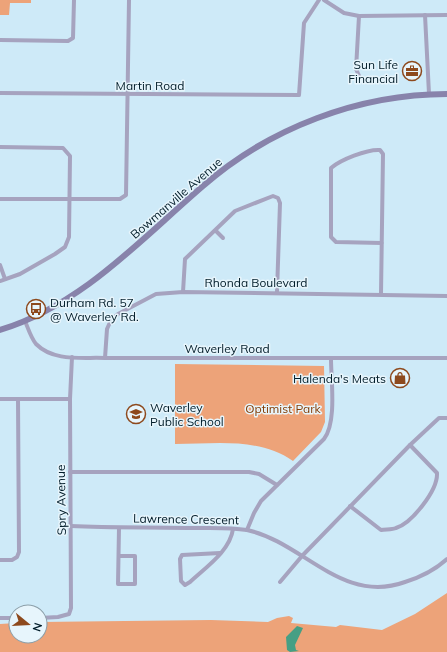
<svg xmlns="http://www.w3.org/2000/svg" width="447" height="652" font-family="Mulish,sans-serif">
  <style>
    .green { fill: #eda379 }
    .water { fill: #469f84 }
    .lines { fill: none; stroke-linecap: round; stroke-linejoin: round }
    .minor { stroke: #a6a3bf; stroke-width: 4 }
    .secondary { stroke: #8883ab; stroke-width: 6 }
    .labels { text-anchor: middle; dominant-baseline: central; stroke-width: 3; stroke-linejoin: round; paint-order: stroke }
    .poi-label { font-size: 12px; fill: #001c29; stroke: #e7f5fc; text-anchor: end }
    .street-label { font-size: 12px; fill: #001c29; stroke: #e7f5fc }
    .park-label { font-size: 12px; fill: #833c05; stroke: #e7f5fc }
  </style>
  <rect width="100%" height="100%" fill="#ceeaf8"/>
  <g class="green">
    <polygon points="0,0 31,0 31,3 10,3 9,15 0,15"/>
    <path d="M 175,364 L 324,366 L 325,422 L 321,432 L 293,461 C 259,437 215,444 175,444 Z"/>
    <polygon points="447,593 447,652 0,652 0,624 16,623 16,636 40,636 40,622 211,620 268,622 277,618 289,616 293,618 291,623 336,627 340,625 382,630 415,614"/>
  </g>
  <polygon class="water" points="297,626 303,628 295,645 296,650 299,651 290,652 287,650 286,637"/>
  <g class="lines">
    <g class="minor">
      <polyline points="324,0 344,13 359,16 447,15"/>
      <polyline points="425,15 429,94"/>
      <polyline points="359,16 356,69 360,78"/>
      <polyline points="0,40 68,41 73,38 74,0"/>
      <polyline points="0,93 299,95 304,23 319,0"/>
      <polyline points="0,147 63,148 70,156 69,237 65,247 55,254 20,274 0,281"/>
      <polyline points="0,199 120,199 126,195 129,0"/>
      <polyline points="216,231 223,238"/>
      <polyline points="0,265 5,279"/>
      <polyline points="183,292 185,259 235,211 273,196 278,198 280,203 277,292"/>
      <path d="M 381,294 L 383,154 L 380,150 C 367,149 340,160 331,168 L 331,237 L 336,242 L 382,243"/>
      <path d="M 25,321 C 28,328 31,338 36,344 C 54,362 82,357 105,358 L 447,358"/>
      <polyline points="105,358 107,329 111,320 118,314 156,294 183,292 447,296"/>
      <polyline points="0,399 70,399"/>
      <polyline points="70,472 249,472 259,474 277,485"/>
      <path d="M 350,506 L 381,530 C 385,529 392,530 396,528 C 412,523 438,490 437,473 L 410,445"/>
      <path d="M 71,526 C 112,528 152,527 192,528 C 210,528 229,527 247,530 C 303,542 342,605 405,582 C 421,577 435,570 447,559"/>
      <polyline points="119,528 118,584 135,584 135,556 119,556"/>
      <path d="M 247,530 L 254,513 L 261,501 L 324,439 C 337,422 331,380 331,359"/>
      <path d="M 220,553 L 182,555 L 180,559 L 181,581 L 185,585 L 190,582 C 206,567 230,551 233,529"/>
      <polyline points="0,560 12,560 17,557 19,552 18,399"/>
      <polyline points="280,582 302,556 410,445 439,418 447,418"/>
      <polyline points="0,618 16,618"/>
      <polyline points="40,618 58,617 69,614 71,608 70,399 72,357"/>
    </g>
    <path class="secondary" d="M 0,330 C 82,305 140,240 203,186 C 269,128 359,94 447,94"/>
  </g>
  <defs>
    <symbol id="office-ring" viewBox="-11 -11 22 22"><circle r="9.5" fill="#e7f5fc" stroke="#8d491d" stroke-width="1.5"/><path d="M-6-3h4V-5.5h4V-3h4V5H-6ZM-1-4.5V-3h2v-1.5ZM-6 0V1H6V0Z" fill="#8d491d"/></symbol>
    <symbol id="bus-ring" viewBox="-11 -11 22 22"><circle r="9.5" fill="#e7f5fc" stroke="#8d491d" stroke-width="1.5"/><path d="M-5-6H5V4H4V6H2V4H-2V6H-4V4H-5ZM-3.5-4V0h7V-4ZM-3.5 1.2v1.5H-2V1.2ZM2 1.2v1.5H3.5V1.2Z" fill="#8d491d"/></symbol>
    <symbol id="shop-ring" viewBox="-11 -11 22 22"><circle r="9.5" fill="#e7f5fc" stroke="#8d491d" stroke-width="1.5"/><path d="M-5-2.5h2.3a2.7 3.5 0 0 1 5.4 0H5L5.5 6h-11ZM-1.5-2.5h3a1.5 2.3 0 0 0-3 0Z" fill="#8d491d"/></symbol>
    <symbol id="school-ring" viewBox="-11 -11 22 22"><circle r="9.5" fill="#e7f5fc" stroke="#8d491d" stroke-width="1.5"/><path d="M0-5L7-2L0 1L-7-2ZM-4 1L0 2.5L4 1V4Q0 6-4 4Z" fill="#8d491d"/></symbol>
  </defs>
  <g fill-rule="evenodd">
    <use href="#office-ring" x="401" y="60" width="22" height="22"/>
    <use href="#bus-ring" x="25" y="298" width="22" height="22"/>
    <use href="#shop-ring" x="389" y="367" width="22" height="22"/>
    <use href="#school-ring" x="125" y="403" width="22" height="22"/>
  </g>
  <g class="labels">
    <g class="poi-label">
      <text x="398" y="64">Sun Life<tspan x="398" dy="14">Financial</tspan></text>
      <text x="50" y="302" text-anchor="start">Durham Rd. 57<tspan x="50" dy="14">@ Waverley Rd.</tspan></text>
      <text x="386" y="378">Halenda's Meats</text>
      <text x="150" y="407" text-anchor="start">Waverley<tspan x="150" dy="14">Public School</tspan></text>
    </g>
    <g class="street-label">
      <text x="150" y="85">Martin Road</text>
      <text transform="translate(176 198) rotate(-41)">Bowmanville Avenue</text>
      <text x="256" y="282">Rhonda Boulevard</text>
      <text x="227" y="348">Waverley Road</text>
      <text transform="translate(61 500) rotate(-91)">Spry Avenue</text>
      <text transform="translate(186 519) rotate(1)">Lawrence Crescent</text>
    </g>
    <g class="park-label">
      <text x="283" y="408">Optimist Park</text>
    </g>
  </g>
  <g transform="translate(28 624) rotate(108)"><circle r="19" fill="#e7f5fc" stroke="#8b9ea8"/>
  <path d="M0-3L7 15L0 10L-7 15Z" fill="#8d491d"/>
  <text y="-6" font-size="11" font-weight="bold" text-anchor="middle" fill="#001c29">N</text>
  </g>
</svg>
